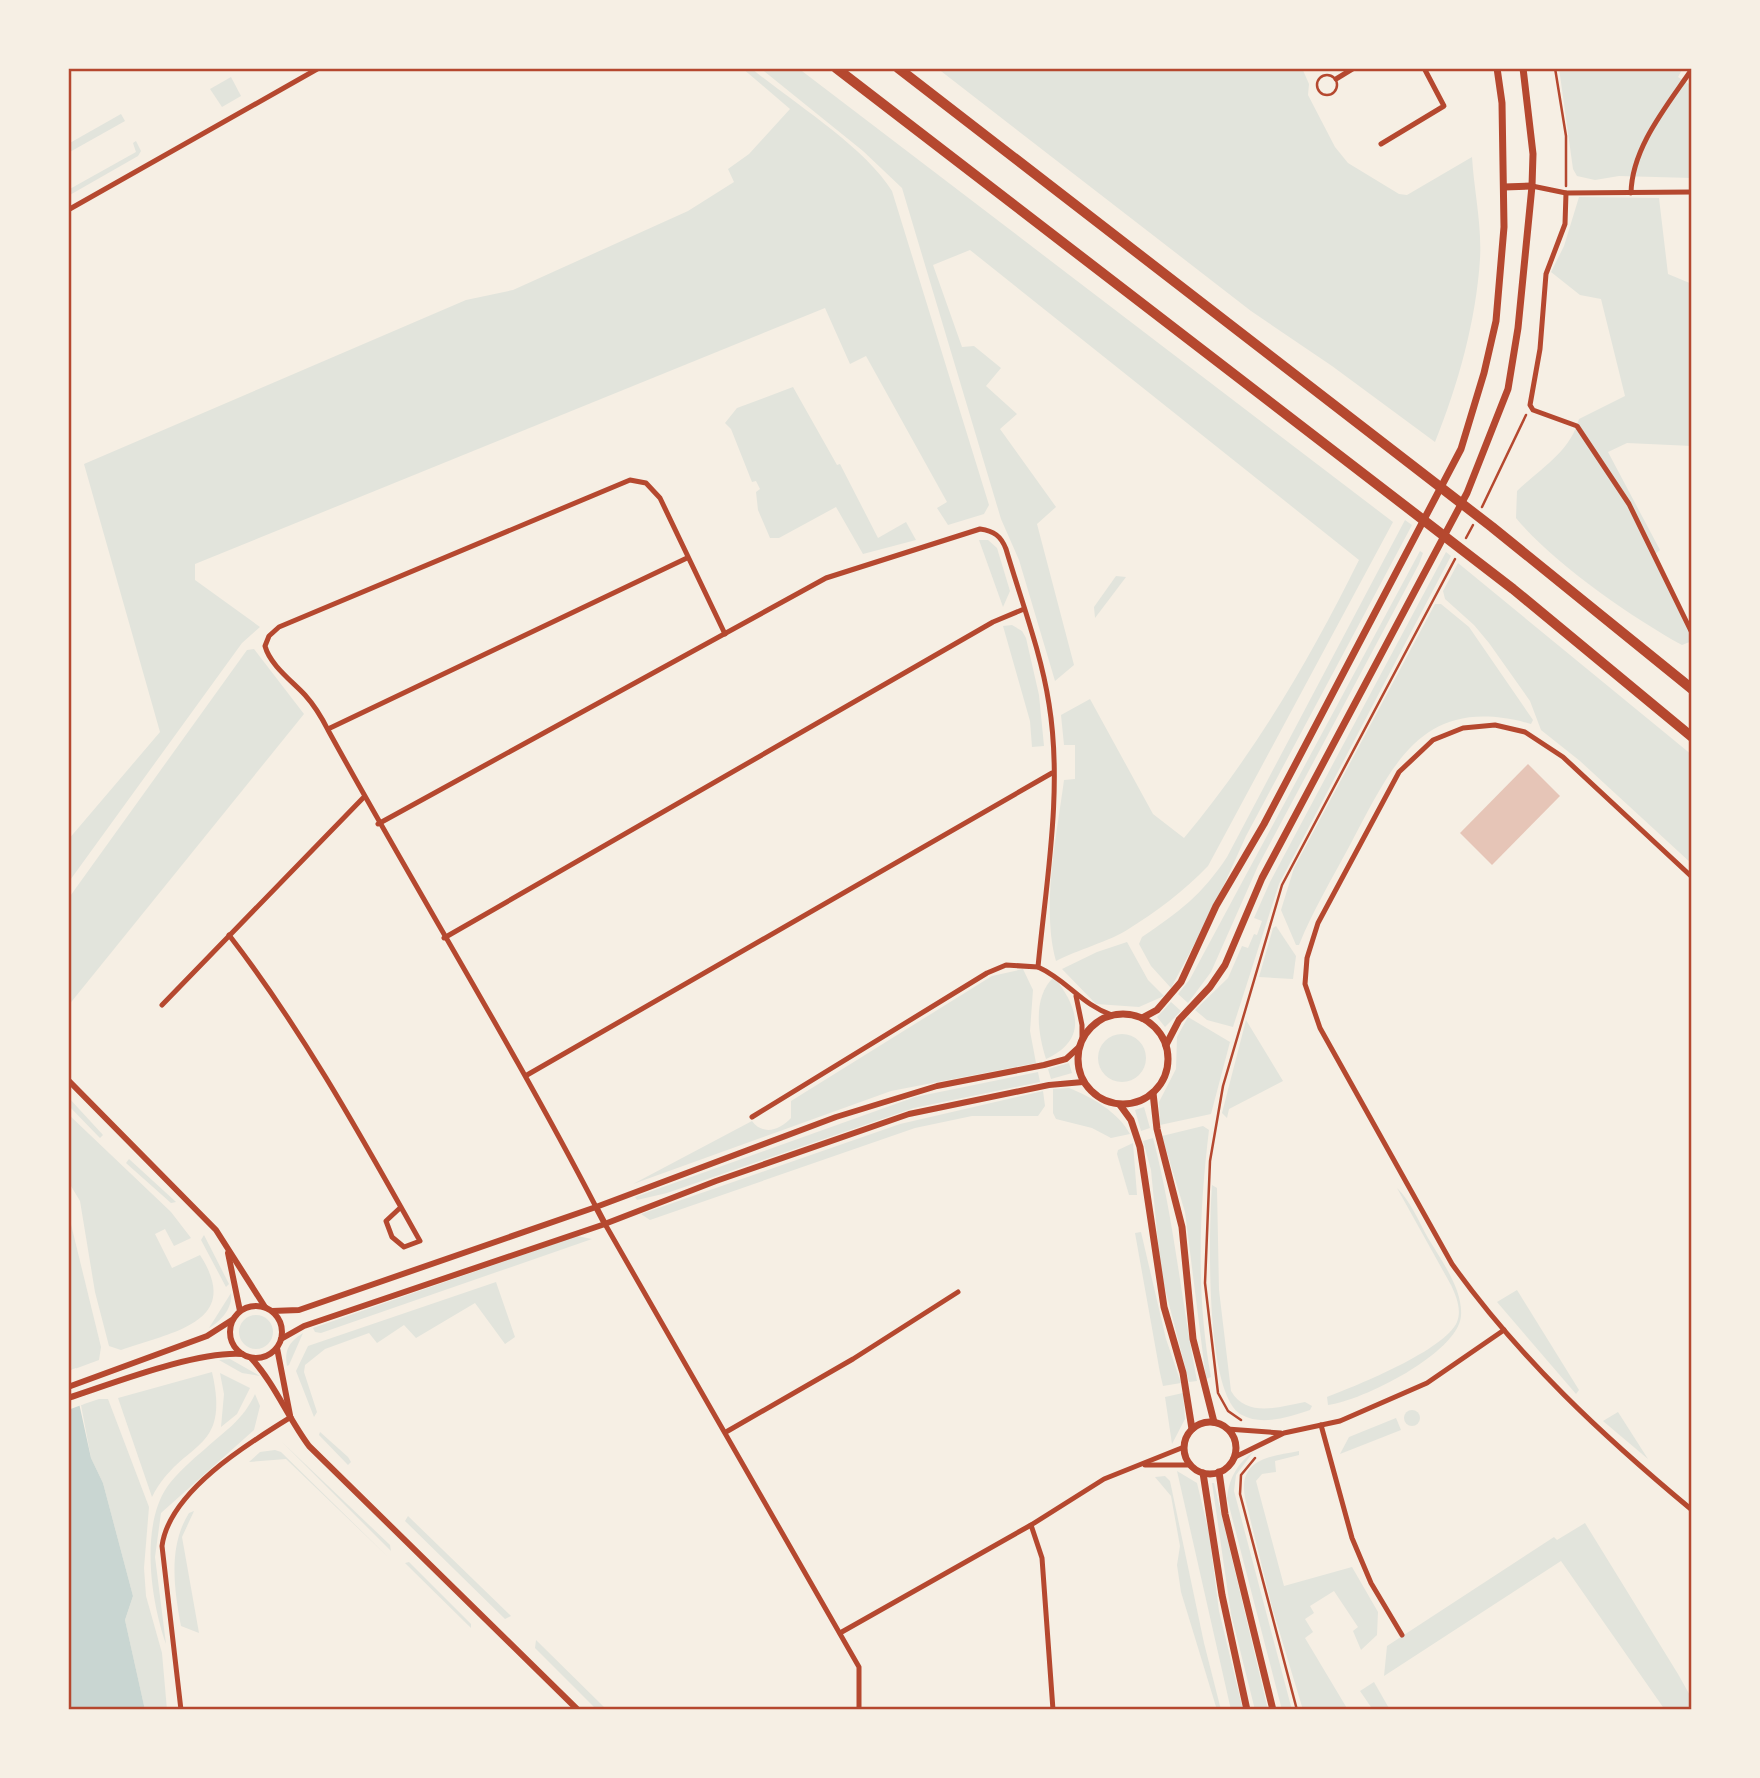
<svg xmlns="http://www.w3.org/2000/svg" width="1760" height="1778" font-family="'Archivo Narrow',sans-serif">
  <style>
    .green { fill: #e2e4dc }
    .water { fill: #c9d6d2 }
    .pier { fill: #f6efe4 }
    .building { fill: #e6c5b7 }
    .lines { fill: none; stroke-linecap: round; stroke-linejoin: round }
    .path { stroke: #b5482f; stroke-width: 2.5 }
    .service { stroke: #b5482f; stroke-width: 2.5 }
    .minor { stroke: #b5482f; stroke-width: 5 }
    .tertiary { stroke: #b5482f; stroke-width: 6 }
    .secondary { stroke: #b5482f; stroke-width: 7 }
    .motorway { stroke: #b5482f; stroke-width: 10 }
    .neatline { fill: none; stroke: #b5482f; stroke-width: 2.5 }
  </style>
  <rect width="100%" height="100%" fill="#f6efe4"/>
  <g class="green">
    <path d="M 742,68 L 751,68 C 793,103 864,146 892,191 L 989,505 L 984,514 L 948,525 L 937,508 L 947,502 L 866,356 L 850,364 L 825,308 L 195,564 L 195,580 L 260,627 L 242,643 L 68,883 L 68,840 L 160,732 L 84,464 L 466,300 L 513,290 L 688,211 L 734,182 L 728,169 L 749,154 L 790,109 Z"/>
    <path d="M 760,68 L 798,68 L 1393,522 L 1208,866 C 1184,891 1156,912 1127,930 C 1110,941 1077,950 1056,961 C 1041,908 1057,834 1064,780 L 1075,779 L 1075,745 L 1064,745 L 1061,715 L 1090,699 L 1153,814 L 1184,838 C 1255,753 1310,659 1359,560 L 970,250 L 933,265 L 962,347 L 974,346 L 1001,368 L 986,386 L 1017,414 L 1000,429 L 1056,507 L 1037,524 L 1074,665 L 1055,681 L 1019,560 L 1001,519 L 902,188 L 863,151 Z"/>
    <path d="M 937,68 L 1302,68 L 1309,84 L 1308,95 L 1335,147 L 1348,163 L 1399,194 L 1407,195 L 1472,157 C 1474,190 1482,226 1480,259 C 1476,321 1458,385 1435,442 L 1332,366 L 1251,311 Z"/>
    <polygon points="1559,68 1683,68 1678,77 1692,86 1692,178 1619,176 1595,180 1577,176 1573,169"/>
    <polygon points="231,77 241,96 222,107 210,89"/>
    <polygon points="121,114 125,121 68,153 68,144"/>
    <polygon points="136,141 141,151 138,156 68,196 68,190 136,152 133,143"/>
    <path d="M 1579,197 L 1659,198 L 1668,274 L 1692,284 L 1692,446 L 1627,443 L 1608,452 L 1660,550 L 1654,555 L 1692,633 L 1692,641 L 1682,645 C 1631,617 1552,562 1516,518 L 1517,491 C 1541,468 1570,452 1579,419 L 1625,396 L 1601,299 L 1580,295 L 1551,272 L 1564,246 Z"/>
    <polygon points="793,387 837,465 840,464 878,538 906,522 916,540 863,554 836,507 779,538 770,538 758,510 756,492 760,489 756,481 752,482 731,429 725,423 737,408"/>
    <path d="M 1405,520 L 1412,525 L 1246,836 L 1213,909 L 1171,988 L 1151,966 L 1139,944 L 1142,937 C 1179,912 1202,895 1227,857 Z"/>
    <polygon points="979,540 988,540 997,548 1010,591 1003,607"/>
    <polygon points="1420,551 1423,553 1419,564 1258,866 1211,972 1188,1003 1178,994 1190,979"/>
    <polygon points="1446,552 1451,556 1279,884 1233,1027 1207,1020 1195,1010 1228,978 1242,946 1248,948 1254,934 1257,935 1262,921 1254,918 1270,882"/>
    <polygon points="1458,563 1692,755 1692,864 1580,761 1541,730 1530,701 1489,643 1474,625 1445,599 1443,591"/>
    <polygon points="1116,576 1126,577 1095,618 1094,607"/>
    <path d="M 1435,604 L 1441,604 L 1469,627 L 1533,720 L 1531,724 C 1422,693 1393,764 1350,845 C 1332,879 1313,910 1299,945 L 1296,945 L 1281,910 L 1294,868 Z"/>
    <polygon points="1012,625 1022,631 1026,638 1039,695 1044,746 1032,747 1030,721 1003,626"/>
    <polygon points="254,649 304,714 68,1006 68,899 247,650"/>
    <polygon points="1276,926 1296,956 1293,979 1259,977 1273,928"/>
    <polygon points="1127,942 1148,980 1164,996 1139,1007 1096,1004 1062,969 1097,952"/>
    <path d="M 1023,969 L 1033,990 L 1030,1031 L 1036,1063 L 891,1091 L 633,1184 L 752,1121 C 763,1136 780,1130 791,1118 L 791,1101 L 992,976 Z"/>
    <path d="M 1054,977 C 1079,1008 1088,1040 1046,1059 C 1038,1034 1032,997 1054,977 Z"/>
    <polygon points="1171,1002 1181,1011 1165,1027 1157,1017"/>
    <polygon points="1188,1017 1230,1042 1211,1114 1160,1125 1159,1102 1176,1069 1177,1037"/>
    <polygon points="1246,1020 1283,1081 1229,1109 1227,1118 1222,1113"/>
    <circle cx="1122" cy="1058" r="24"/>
    <polygon points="1069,1063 1072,1073 1051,1079 1048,1069"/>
    <polygon points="1038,1072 1040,1082 914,1108 667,1193 637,1200 635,1197 915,1097"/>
    <path d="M 1069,1088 C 1092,1097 1118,1112 1130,1134 L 1111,1138 L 1092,1128 L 1056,1119 L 1053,1113 L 1053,1089 Z"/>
    <polygon points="1043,1091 1045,1106 1038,1116 972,1116 915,1128 650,1220 641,1214 900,1124"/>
    <polygon points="68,1097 103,1135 100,1138 68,1105"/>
    <polygon points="1144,1107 1150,1128 1141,1131 1135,1110"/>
    <path d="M 68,1114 L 171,1212 L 191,1238 L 174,1246 L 165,1229 L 155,1234 L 172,1268 L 200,1255 C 244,1323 171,1332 121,1350 L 109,1346 L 95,1292 L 80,1201 L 68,1181 Z"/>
    <path d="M 1203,1126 L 1209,1130 C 1199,1212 1196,1295 1211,1377 L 1206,1379 L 1185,1212 L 1162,1136 Z"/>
    <path d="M 1153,1138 C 1174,1218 1181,1300 1197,1381 L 1189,1382 L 1161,1273 L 1151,1170 L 1143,1141 Z"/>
    <polygon points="1133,1143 1137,1195 1129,1195 1117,1154 1118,1150"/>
    <polygon points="129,1159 176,1202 171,1203 126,1163"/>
    <path d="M 1212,1185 L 1217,1188 L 1219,1290 L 1231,1391 C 1247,1418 1279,1407 1305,1402 L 1312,1406 L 1310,1410 C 1290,1417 1261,1426 1242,1415 C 1204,1396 1209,1226 1212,1185 Z"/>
    <path d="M 1397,1188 C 1410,1200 1419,1222 1428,1238 C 1441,1260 1463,1289 1461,1316 C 1458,1353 1362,1401 1328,1405 L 1327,1397 C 1358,1385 1445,1350 1457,1322 C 1462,1309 1456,1296 1451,1285 Z"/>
    <polygon points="68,1212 101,1347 99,1360 72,1370 68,1353"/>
    <polygon points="1141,1232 1166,1339 1181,1383 1163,1386 1160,1373 1135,1233"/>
    <polygon points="204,1235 229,1284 226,1287 201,1240"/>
    <polygon points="577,1236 592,1239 321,1333 315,1332 313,1328"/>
    <polygon points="496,1282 515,1337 505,1344 475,1303 416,1338 404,1325 377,1343 369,1333 325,1349 305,1365 304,1372 317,1412 314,1417 296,1371 308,1346"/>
    <polygon points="1517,1290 1579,1390 1576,1394 1497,1302"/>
    <path d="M 231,1293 C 233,1308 221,1321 209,1328 Z"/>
    <circle cx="256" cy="1332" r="17"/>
    <path d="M 303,1333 L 289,1365 L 287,1366 C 284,1350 289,1342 303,1333 Z"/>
    <polygon points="230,1359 260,1376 242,1373 219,1360"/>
    <path d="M 212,1372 C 231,1455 183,1438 152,1497 L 118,1398 Z"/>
    <polygon points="220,1373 250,1388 237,1414 221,1427 224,1394"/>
    <polygon points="1183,1393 1185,1419 1172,1444 1165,1397"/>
    <path d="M 255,1394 L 260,1406 L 254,1430 L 161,1513 L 155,1557 L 166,1644 C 151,1602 140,1527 167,1487 C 177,1473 192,1460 205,1449 C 226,1430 243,1420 255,1394 Z"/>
    <polygon points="99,1399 108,1399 149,1507 144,1568 146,1596 162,1653 167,1710 145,1710 125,1620 133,1596 103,1483 91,1458 81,1405"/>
    <circle cx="1412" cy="1418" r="8"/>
    <polygon points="1618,1412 1648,1459 1603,1421"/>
    <polygon points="1396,1418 1401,1430 1340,1454 1349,1437"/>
    <polygon points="320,1432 348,1457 351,1462 348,1465 319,1435"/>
    <polygon points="282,1442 390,1545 391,1551"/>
    <polygon points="275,1450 281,1452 388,1557 286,1459 249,1462 260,1452"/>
    <path d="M 1254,1451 L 1236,1475 L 1234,1491 L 1292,1710 L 1282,1710 L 1227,1498 C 1229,1477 1238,1463 1254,1451 Z"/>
    <path d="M 1299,1451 L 1299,1455 L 1275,1461 L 1276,1472 L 1262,1474 L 1256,1481 L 1284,1586 L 1352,1567 L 1378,1612 L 1377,1635 L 1361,1650 L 1353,1631 L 1358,1627 L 1334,1591 L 1310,1606 L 1314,1613 L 1305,1619 L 1313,1632 L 1305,1638 L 1348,1710 L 1303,1710 L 1272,1607 L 1245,1498 C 1238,1459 1268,1457 1299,1451 Z"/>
    <polygon points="1177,1471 1197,1483 1209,1533 1219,1611 1243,1710 1231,1710"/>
    <polygon points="1165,1476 1170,1481 1204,1643 1221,1710 1217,1710 1181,1592 1177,1565 1180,1546 1171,1496 1155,1477"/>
    <polygon points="1212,1483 1214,1483 1268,1710 1255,1710 1231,1614"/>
    <path d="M 194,1511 L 182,1537 L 199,1633 L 181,1626 C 174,1589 168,1546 189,1513 Z"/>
    <polygon points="408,1516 511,1616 505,1619 405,1521"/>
    <polygon points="1585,1523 1678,1674 1692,1699 1692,1710 1665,1710 1561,1561 1384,1676 1387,1646 1554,1537 1557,1540"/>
    <polygon points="409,1562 471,1624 471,1628 405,1563"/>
    <polygon points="536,1640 607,1710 597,1710 535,1648"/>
    <polygon points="1374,1682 1390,1710 1373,1710 1360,1691"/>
  </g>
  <polygon class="water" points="68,1353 91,1458 103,1483 133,1596 125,1620 145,1710 68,1710"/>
  <polygon class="pier" points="76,1368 84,1404 68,1410 68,1371"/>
  <polygon class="building" points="1528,764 1560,796 1492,865 1460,833"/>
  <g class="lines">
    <g class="path">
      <polyline points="1555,68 1566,136 1566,186"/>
      <polyline points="1482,507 1526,415"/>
      <polyline points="1466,538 1473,525"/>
      <polyline points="1241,1420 1228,1411 1218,1393 1205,1283 1210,1161 1223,1086 1282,885 1455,559"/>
      <polyline points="1255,1458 1241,1475 1240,1494 1297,1710"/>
    </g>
    <circle class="service" cx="1327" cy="85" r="10"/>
    <g class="minor">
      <polyline points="1336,79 1354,68"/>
      <polyline points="1381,144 1444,106 1424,68"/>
      <polyline points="1532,186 1566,193 1692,192"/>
      <polyline points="1566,193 1565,224 1546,274 1540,349 1530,405 1533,410 1577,426 1629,504 1692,633"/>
      <path d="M 1631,193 C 1632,147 1667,106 1692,69"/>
      <polyline points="68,210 319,68"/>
      <polyline points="328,729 687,558"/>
      <path d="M 378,824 L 826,578 L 980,529 C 994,531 1001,536 1006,549 C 1021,600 1041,652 1049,704 C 1063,790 1046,882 1038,967 C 1067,980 1082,1005 1112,1015"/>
      <path d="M 1692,877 L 1563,757 L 1525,732 L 1495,725 L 1463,728 L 1433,740 L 1399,772 L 1318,923 L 1307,958 L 1305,984 L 1320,1028 L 1452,1264 C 1520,1359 1603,1436 1692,1510"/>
      <path d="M 229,935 C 303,1031 361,1136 420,1241 L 404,1247 L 392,1237 L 386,1221 L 401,1207"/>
      <polyline points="444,938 993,622 1024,609"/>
      <polyline points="1076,996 1082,1025 1082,1040"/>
      <polyline points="162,1005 363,798"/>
      <polyline points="527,1075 1052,773"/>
      <polyline points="752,1117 987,973 1006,965 1038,967"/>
      <path d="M 596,1207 C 512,1045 416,890 328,730 C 322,718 314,705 305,695 C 292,681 270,665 265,646 L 269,636 L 279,627 L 630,480 L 646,483 L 660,498 L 725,634"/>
      <polyline points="605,1224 859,1667 859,1710"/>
      <polyline points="1321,1425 1352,1538 1371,1583 1402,1635"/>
      <polyline points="1227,1429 1281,1433"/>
      <polyline points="726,1432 853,1359 958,1292"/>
      <polyline points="1233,1458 1284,1433 1340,1421 1427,1383 1504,1330"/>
      <polyline points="1145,1465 1191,1465"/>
      <polyline points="1031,1525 1042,1558 1053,1710"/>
      <polyline points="840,1633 1031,1525 1104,1479 1184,1447"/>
      <path d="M 181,1710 L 162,1546 C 169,1492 247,1444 291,1417"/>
    </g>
    <g class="tertiary">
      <polyline points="68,1080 216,1230 265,1307"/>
      <polyline points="596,1207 605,1224"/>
      <polyline points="228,1253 240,1311"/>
      <circle cx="256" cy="1332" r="26"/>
      <polyline points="272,1311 299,1310 596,1207 836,1117 937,1086 1044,1065 1066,1059 1078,1048"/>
      <polyline points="281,1339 304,1326 602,1225 716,1181 909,1114 1049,1085 1083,1082"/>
      <polyline points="277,1348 290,1415"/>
      <path d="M 251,1358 C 275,1384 288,1418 309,1446 L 578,1710"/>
      <polyline points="68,1387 207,1336 232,1320"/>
      <path d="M 68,1398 C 114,1383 196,1351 242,1354"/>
    </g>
    <g class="secondary">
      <polyline points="1504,187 1532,186"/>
      <circle cx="1123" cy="1059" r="45"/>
      <polyline points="1142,1018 1157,1010 1181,982 1216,906 1264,824 1461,449 1484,373 1496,321 1504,227 1502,103 1497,68"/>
      <polyline points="1166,1045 1179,1020 1210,987 1225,965 1262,878 1467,493 1508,389 1518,328 1532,186 1533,154 1523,68"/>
      <polyline points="1153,1093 1157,1129 1182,1227 1193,1339 1214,1422"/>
      <polyline points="1120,1105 1131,1120 1140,1147 1164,1307 1183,1373 1192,1429"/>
      <circle cx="1210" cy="1448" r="26"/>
      <polyline points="1219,1472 1225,1514 1273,1710"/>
      <polyline points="1203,1473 1222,1595 1247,1710"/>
    </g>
    <g class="motorway">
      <polyline points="836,68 1513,589 1692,737"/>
      <polyline points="898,68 1492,527 1692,689"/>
    </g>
  </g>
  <rect width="1760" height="1778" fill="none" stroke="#f6efe4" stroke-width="140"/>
  <rect x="70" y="70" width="1620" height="1638" class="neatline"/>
</svg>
